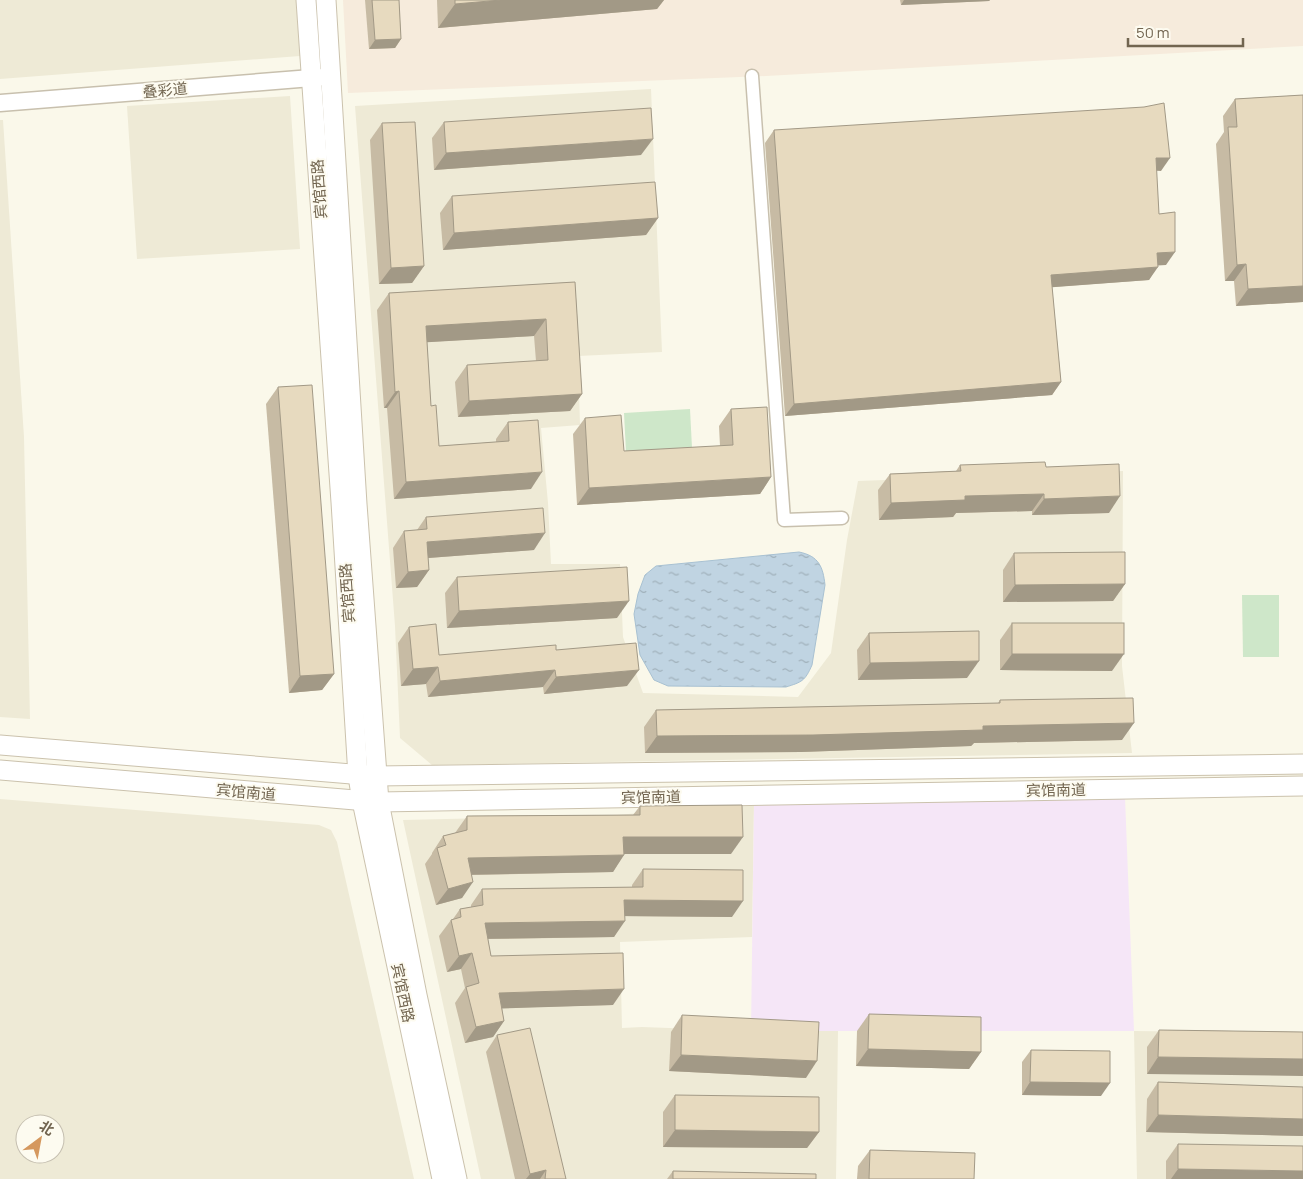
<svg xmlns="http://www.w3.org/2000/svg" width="1303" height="1179" font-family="Manrope,'Noto Sans SC',sans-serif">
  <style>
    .residential { fill: #eeead6; fill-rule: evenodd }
    .commercial { fill: #f6ebdc }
    .education { fill: #f5e6f7 }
    .green { fill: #cee7c9 }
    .water { fill: url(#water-ripples); stroke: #a8c1d2 }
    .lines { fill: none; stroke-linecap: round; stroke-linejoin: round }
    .minor-casing { stroke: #c8c0ae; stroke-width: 15 }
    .tertiary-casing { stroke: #c8c0ae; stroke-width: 19 }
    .secondary-casing { stroke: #cbc2ad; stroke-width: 21 }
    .minor { stroke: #fff; stroke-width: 12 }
    .tertiary { stroke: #fff; stroke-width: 16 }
    .secondary { stroke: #fff; stroke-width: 19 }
    .wall { fill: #c7bba4 }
    .shaded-wall { fill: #a29986 }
    .building { fill: #e7dabf; stroke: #a29986 }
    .labels { text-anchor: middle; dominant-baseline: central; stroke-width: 4; stroke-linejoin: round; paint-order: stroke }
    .street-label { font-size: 15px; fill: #726550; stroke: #fdfbf0 }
  </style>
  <defs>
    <pattern id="water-ripples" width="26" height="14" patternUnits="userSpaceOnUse" patternTransform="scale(1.25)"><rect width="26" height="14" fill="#c0d4e2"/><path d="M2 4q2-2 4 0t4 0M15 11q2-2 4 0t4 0" fill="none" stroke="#a0b0ba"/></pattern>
  </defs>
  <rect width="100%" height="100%" fill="#faf8ea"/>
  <g class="residential">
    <polygon points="0,0 296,0 300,56 0,79"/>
    <polygon points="651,89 662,352 578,356 580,425 541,428 548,503 551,564 620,564 623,637 643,693 798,697 831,653 847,540 858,481 1123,471 1122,666 1132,753 432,765 400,738 395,626 355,106"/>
    <polygon points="290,96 300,249 137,259 127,106"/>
    <polygon points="0,120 3,120 24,437 30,719 0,717"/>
    <path d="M 0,799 L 319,825 L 331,830 L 337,842 L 414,1179 L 0,1179 ZM 25,1124 L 55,1124 L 55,1154 L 25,1154 Z"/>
    <polygon points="754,803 752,937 620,942 622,1028 642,1027 751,1031 838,1031 836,1179 481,1179 403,820 617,815"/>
    <polygon points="1134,1031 1303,1033 1303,1179 1137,1179"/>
  </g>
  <polygon class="commercial" points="343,0 1303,0 1303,46 766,76 348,93"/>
  <polygon class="education" points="1125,797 1134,1031 751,1031 754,803"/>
  <g class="green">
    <polygon points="690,409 692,448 626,452 624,413"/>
    <polygon points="1242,595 1279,595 1279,657 1243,657"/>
  </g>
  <path class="water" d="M 799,552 C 819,556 823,567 825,585 L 812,665 C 805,681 802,682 786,687 L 668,686 L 654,680 L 640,655 L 634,614 L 638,594 L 645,575 L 656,566 Z"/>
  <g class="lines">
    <defs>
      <polyline id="minor" points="752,76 784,520 842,518"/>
      <polyline id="tertiary" points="0,103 324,77"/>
      <g id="secondary">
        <polyline points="306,0 341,502 358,776 362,801 442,1179"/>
        <polyline points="326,0 357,504 379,802 417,995 457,1179"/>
        <polyline points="0,745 376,776 1303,764"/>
        <polyline points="0,770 379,802 1303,786"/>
      </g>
    </defs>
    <use href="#minor" class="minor-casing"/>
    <use href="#tertiary" class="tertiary-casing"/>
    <use href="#secondary" class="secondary-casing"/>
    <use href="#minor" class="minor"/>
    <use href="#tertiary" class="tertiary"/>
    <use href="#secondary" class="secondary"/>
  </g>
  <g class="wall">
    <polygon points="365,0 399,0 401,39 395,48 369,49"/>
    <polygon points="437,0 664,0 657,9 438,28"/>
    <polygon points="900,0 990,0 989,1 901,5"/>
    <polygon points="1303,95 1303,302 1236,306 1234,281 1225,281 1216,144 1224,132 1223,116 1235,99"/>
    <polygon points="444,122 641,155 434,170 432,138"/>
    <polygon points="382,123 424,266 412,283 379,284 370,140"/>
    <polygon points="774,130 1161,171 1156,171 1159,214 1166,265 1158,265 1149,280 1052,287 1061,382 1052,395 785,416 765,143"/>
    <polygon points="452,196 658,218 646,235 443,250 440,213"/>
    <polygon points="575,282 582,394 570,411 458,417 455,382 467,365 536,361 534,336 427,342 431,406 439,446 496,442 496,439 508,422 531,489 394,499 387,408 384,408 377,310 389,293"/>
    <polygon points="278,387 334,674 322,690 289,693 266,404"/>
    <polygon points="731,409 771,477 760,494 577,505 573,434 585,418 624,451 720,446 719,426"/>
    <polygon points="960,465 1046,467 1109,513 1032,515 1032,511 956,513 953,517 879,520 878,490 890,474 956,471"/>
    <polygon points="426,517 534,550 428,558 429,570 417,587 396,588 393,548 404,531 417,530"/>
    <polygon points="1014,553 1125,584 1113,601 1003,602 1003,570"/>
    <polygon points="457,577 617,618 447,628 445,593"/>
    <polygon points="1012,623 1112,671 1000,670 1000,640"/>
    <polygon points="409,627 439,655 556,650 627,686 544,694 543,687 428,697 426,684 401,686 398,643"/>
    <polygon points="869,633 967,678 858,680 857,650"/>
    <polygon points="1000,700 1122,740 974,743 971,746 801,752 645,753 644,727 656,710 998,703"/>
    <polygon points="640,806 731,854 624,854 613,872 472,875 462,898 436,905 425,864 432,854 432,853 443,836 455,833 467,816 633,815"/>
    <polygon points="643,869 732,917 625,916 614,937 488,939 491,956 613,1005 502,1008 504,1021 493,1037 465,1043 455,1003 465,988 461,969 447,972 439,936 451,920 453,919 460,909 471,907 471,905 482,889 632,887 632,885"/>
    <polygon points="869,1014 981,1052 969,1069 856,1066 857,1031"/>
    <polygon points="682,1015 806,1078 669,1071 671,1032"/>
    <polygon points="1159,1030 1303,1032 1147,1074 1147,1047"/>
    <polygon points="497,1035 566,1179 515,1179 486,1052"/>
    <polygon points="1031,1050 1101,1096 1022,1095 1022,1062"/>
    <polygon points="1158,1082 1303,1087 1303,1136 1146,1132 1147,1099"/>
    <polygon points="675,1095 819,1132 807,1148 663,1147 663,1112"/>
    <polygon points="1178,1144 1303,1179 1166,1179 1166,1161"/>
    <polygon points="870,1150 974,1179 857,1179 858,1166"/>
    <polygon points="673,1171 816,1179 667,1179"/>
  </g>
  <g class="shaded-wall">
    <polygon points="501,0 664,0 657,9 438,28 455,4"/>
    <polygon points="904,0 990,0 989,1 901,5"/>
    <polygon points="401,39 395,48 369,49 375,40"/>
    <polygon points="653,139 641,155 434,170 446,153"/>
    <polygon points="1156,158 1170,158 1161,171 1147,170"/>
    <polygon points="658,218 646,235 443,250 454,233"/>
    <polygon points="1175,252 1166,265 1149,266 1157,253"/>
    <polygon points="1246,264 1234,281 1225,281 1237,265"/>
    <polygon points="424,266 412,283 379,284 391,268"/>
    <polygon points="1158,267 1149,280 1042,288 1051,275"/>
    <polygon points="1303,286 1303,302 1236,306 1248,289"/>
    <polygon points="546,319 534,336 414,343 426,326"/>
    <polygon points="1061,382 1052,395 785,416 794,404"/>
    <polygon points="399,391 387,408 384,408 395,392"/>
    <polygon points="582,394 570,411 458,417 469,401"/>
    <polygon points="542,472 531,489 394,499 406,482"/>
    <polygon points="771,477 760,494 577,505 589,488"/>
    <polygon points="1044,494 1032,511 956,513 953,517 879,520 891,503 965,496"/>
    <polygon points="1120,496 1109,513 1032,515 1044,499"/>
    <polygon points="545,533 534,550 415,559 427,542"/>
    <polygon points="429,570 417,587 396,588 408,572"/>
    <polygon points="1125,584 1113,601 1003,602 1015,585"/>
    <polygon points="629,601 617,618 447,628 459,611"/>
    <polygon points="1012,654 1124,654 1112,671 1000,670"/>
    <polygon points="979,661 967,678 858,680 870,663"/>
    <polygon points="438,667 426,684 401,686 413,669"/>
    <polygon points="555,670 543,687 428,697 440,681"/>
    <polygon points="639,670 627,686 544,694 556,677"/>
    <polygon points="334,674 322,690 289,693 300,676"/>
    <polygon points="1134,723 1122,740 974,743 971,746 801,752 645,753 657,736 983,726"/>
    <polygon points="623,837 743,837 731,854 612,854"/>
    <polygon points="624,855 613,872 456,875 468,858"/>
    <polygon points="473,882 462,898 436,905 448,889"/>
    <polygon points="624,900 743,901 732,917 613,916"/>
    <polygon points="625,921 614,937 473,939 485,923"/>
    <polygon points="472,953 461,969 447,972 459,956"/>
    <polygon points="624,989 613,1005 488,1009 499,993"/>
    <polygon points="504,1021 493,1037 465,1043 476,1027"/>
    <polygon points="868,1049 981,1052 969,1069 856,1066"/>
    <polygon points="681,1055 817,1061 806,1078 669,1071"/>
    <polygon points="1158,1057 1303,1059 1303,1076 1147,1074"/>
    <polygon points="1030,1082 1110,1083 1101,1096 1022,1095"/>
    <polygon points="1158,1115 1303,1119 1303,1136 1146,1132"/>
    <polygon points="675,1130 819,1132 807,1148 663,1147"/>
    <polygon points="1178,1169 1303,1171 1303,1179 1171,1179"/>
    <polygon points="546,1170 540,1179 526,1179 530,1174"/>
  </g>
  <g class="building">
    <polygon points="372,0 399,0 401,39 375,40"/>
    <polygon points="455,0 501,0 455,4"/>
    <polygon points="1303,95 1303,286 1248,289 1246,264 1237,265 1228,127 1237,127 1235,99"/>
    <polygon points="1164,103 1170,158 1156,158 1159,214 1175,212 1175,252 1157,253 1158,267 1051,275 1061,382 794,404 774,130 1144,107"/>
    <polygon points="651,108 653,139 446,153 444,122"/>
    <polygon points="415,122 424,266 391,268 382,123"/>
    <polygon points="655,182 658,218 454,233 452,196"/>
    <polygon points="575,282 582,394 469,401 467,365 548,360 546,319 426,326 431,406 436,405 439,446 509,441 508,422 538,420 542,472 406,482 399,391 395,392 389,293"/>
    <polygon points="312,385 334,674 300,676 278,387"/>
    <polygon points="767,407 771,477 589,488 585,418 621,415 624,451 733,445 731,409"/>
    <polygon points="1045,462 1046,467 1119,464 1120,496 1044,499 1044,494 965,496 965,500 891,503 890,474 961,471 960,465"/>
    <polygon points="543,508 545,533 427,542 429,570 408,572 404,531 427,529 426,517"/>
    <polygon points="1125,552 1125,584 1015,585 1014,553"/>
    <polygon points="627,567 629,601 459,611 457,577"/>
    <rect x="1012" y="623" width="112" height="31"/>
    <polygon points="436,624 439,655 556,645 556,650 636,643 639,670 556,677 555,670 440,681 438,667 413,669 409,627"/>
    <polygon points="979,631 979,661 870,663 869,633"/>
    <polygon points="1133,698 1134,723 983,726 983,730 813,735 657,736 656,710 1000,703 1000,700"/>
    <polygon points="742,805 743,837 623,837 624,855 468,858 473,882 448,889 437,848 446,845 443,836 467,830 467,816 640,815 640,806"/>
    <polygon points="643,869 743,870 743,901 624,900 625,921 485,923 491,956 623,953 624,989 499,993 504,1021 476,1027 466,987 479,983 472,953 459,956 451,920 461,917 460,909 483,905 482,889 643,887"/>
    <polygon points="869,1014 981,1017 981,1052 868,1049"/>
    <polygon points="682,1015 819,1022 817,1061 681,1055"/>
    <polygon points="530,1028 566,1179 545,1179 546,1170 530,1174 497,1035"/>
    <polygon points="1159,1030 1303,1032 1303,1059 1158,1057"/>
    <polygon points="1031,1050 1110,1051 1110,1083 1030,1082"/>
    <polygon points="1158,1082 1303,1087 1303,1119 1158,1115"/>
    <polygon points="675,1095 819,1097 819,1132 675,1130"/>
    <polygon points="1178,1144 1303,1146 1303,1171 1178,1169"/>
    <polygon points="870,1150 975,1153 974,1179 869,1179"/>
    <polygon points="673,1171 816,1174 816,1179 673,1179"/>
  </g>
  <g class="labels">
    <g class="street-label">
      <text transform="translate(165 90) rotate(-5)">叠彩道</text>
      <text transform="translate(319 189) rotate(-94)">宾馆西路</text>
      <text transform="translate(347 593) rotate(-94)">宾馆西路</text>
      <text transform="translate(1056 790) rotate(-1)">宾馆南道</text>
      <text transform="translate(246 792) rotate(5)">宾馆南道</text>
      <text transform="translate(651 797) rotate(-1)">宾馆南道</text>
      <text transform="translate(403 993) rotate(78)">宾馆西路</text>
    </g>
  </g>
  <g transform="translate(40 1139) rotate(32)"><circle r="24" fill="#fdfbf0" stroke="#c5bfb0"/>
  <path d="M0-4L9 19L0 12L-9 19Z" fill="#d5985e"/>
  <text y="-8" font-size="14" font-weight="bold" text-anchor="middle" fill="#726550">北</text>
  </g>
  <path d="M1128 38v8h115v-8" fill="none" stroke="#726550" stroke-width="2.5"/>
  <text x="1136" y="38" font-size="15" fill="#726550" stroke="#fdfbf0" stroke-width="4" paint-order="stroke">50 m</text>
</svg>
